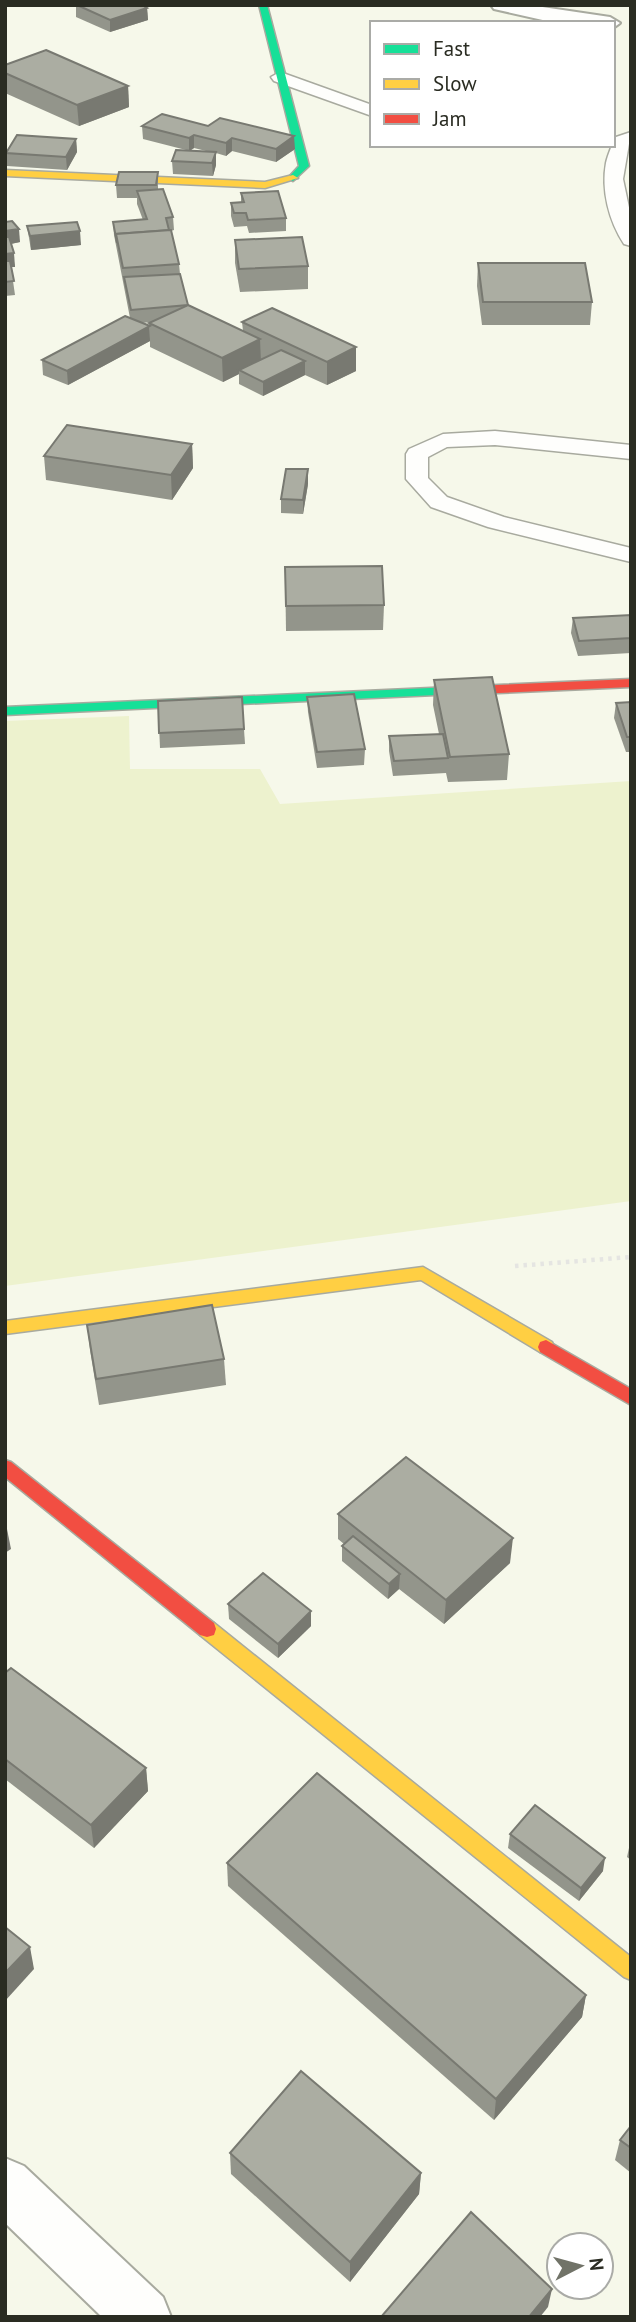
<svg xmlns="http://www.w3.org/2000/svg" width="636" height="2322" font-family="'PT Sans',sans-serif">
  <style>
    .green { fill: #edf2ce }
    .lines { fill: none; stroke-linecap: round; stroke-linejoin: round }
    .lane-casing { stroke: #a8aa9f; stroke-width: 3 }
    .street-casing { stroke: #a8aa9f; stroke-width: 4 }
    .fast-casing { stroke: #a8aa9f; stroke-width: 3 }
    .slow-casing { stroke: #a8aa9f; stroke-width: 3 }
    .jam-casing { stroke: #a8aa9f; stroke-width: 3 }
    .path { stroke: #e5e5e2; stroke-width: 4.5; stroke-dasharray: 3.5 5; stroke-linecap: butt }
    .lane { fill: #fefefc; fill-rule: evenodd }
    .street { fill: #fefefc; fill-rule: evenodd }
    .fast { fill: #16e098; fill-rule: evenodd }
    .slow { fill: #ffcf43; fill-rule: evenodd }
    .jam { fill: #f24e42; fill-rule: evenodd }
    .wall { fill: #93958b; fill-rule: evenodd }
    .shaded-wall { fill: #787971 }
    .building { fill: #abada2; stroke: #787971; stroke-width: 2 }
  </style>
  <rect width="100%" height="100%" fill="#f6f8ea"/>
  <polygon class="green" points="129,716 130,769 260,769 280,804 631,781 631,1201 5,1286 5,721"/>
  <g class="lines">
    <defs>
      <g id="lane">
        <polygon points="280,72 372,105 372,116 274,81 271,77"/>
        <path d="M 631,132 L 623,179 L 631,217 L 631,246 L 624,244 C 609,221 601,190 606,163 C 608,153 613,146 613,138 Z"/>
        <polygon points="495,431 631,445 631,459 495,445 447,447 428,457 428,478 447,497 504,517 631,548 631,562 488,527 431,507 406,479 406,454 409,449 443,434"/>
      </g>
      <g id="street">
        <polygon points="491,5 529,5 610,17 620,23 613,28 613,23 556,23 494,9"/>
        <polygon points="5,2158 24,2166 163,2297 171,2317 102,2317 5,2223"/>
      </g>
      <g id="fast">
        <polygon points="259,5 267,5 309,166 293,181 288,178 299,166"/>
        <polygon points="453,687 457,688 457,694 5,715 5,707"/>
      </g>
      <g id="slow">
        <polygon points="5,170 265,182 293,175 298,178 265,188 5,176"/>
        <polygon points="423,1267 552,1342 554,1347 552,1352 540,1352 421,1280 5,1334 5,1321"/>
        <polygon points="207,1621 214,1623 631,1957 631,1980 624,1977 200,1635 198,1629 200,1623"/>
      </g>
      <g id="jam">
        <polygon points="631,679 631,687 453,695 447,691 453,687"/>
        <polygon points="546,1340 631,1389 631,1405 540,1352 538,1347 540,1342"/>
        <polygon points="5,1460 11,1462 214,1623 216,1629 214,1635 207,1637 200,1635 5,1477"/>
      </g>
    </defs>
    <use href="#lane" class="lane-casing"/>
    <use href="#street" class="street-casing"/>
    <use href="#fast" class="fast-casing"/>
    <use href="#slow" class="slow-casing"/>
    <use href="#jam" class="jam-casing"/>
    <polyline class="path" points="515,1266 631,1257"/>
    <use href="#lane" class="lane"/>
    <use href="#street" class="street"/>
    <use href="#fast" class="fast"/>
    <use href="#slow" class="slow"/>
    <use href="#jam" class="jam"/>
  </g>
  <g class="wall">
    <polygon points="76,5 142,5 147,8 148,20 110,32 76,17"/>
    <polygon points="5,65 128,86 129,107 79,126 5,93"/>
    <path d="M 162,114 L 295,149 L 276,162 L 232,151 L 226,156 L 216,153 L 216,165 L 213,176 L 173,174 L 172,161 L 186,150 L 143,139 L 142,126 ZM 194,148 L 210,152 L 190,151 Z"/>
    <polygon points="76,139 77,152 67,170 7,166 6,153"/>
    <path d="M 158,172 L 158,189 L 173,217 L 174,230 L 171,231 L 179,264 L 180,274 L 188,306 L 243,331 L 242,322 L 356,347 L 356,371 L 327,385 L 305,375 L 263,396 L 239,384 L 239,374 L 223,382 L 150,347 L 150,341 L 68,385 L 43,375 L 42,360 L 130,318 L 114,235 L 113,222 L 143,220 L 137,204 L 137,198 L 117,198 L 116,185 ZM 152,322 L 149,323 L 149,326 L 141,323 Z"/>
    <polygon points="241,193 286,218 286,231 249,233 247,226 234,227 231,216 231,203 241,202"/>
    <polygon points="5,222 20,242 11,244 15,267 11,267 15,295 5,296"/>
    <polygon points="27,226 81,245 31,250"/>
    <polygon points="235,240 308,266 308,289 240,292 235,263"/>
    <polygon points="478,263 592,302 590,325 482,325 477,286"/>
    <polygon points="192,444 193,468 172,500 46,480 44,456"/>
    <polygon points="308,484 303,514 281,513 281,499"/>
    <polygon points="285,567 384,605 383,630 286,631"/>
    <polygon points="631,615 631,653 578,656 571,633 573,618"/>
    <polygon points="434,680 509,754 507,780 448,782 446,773 393,776 389,751 389,736 439,734 433,705"/>
    <polygon points="307,697 365,749 364,765 317,768 308,712"/>
    <polygon points="158,701 244,729 245,744 160,748"/>
    <polygon points="631,702 631,752 626,752 614,718 616,703"/>
    <polygon points="87,1325 224,1359 226,1385 99,1405 90,1350"/>
    <polygon points="338,1514 510,1563 444,1624 399,1589 388,1599 342,1561 342,1546 344,1544 338,1539"/>
    <polygon points="228,1604 311,1626 278,1658 229,1619"/>
    <polygon points="5,1673 146,1768 148,1791 94,1848 5,1779"/>
    <polygon points="510,1834 603,1871 579,1901 508,1848"/>
    <polygon points="631,1839 631,1860 627,1857"/>
    <polygon points="227,1863 586,1995 582,2017 494,2120 228,1886"/>
    <polygon points="631,2126 631,2173 615,2160 620,2140"/>
    <polygon points="230,2153 421,2173 419,2194 350,2282 231,2174"/>
  </g>
  <g class="shaded-wall">
    <polygon points="147,8 148,20 110,32 110,20"/>
    <polygon points="128,86 129,107 79,126 77,105"/>
    <polygon points="194,135 194,148 189,151 189,138"/>
    <polygon points="294,136 295,149 276,162 276,149"/>
    <polygon points="232,138 232,151 226,156 226,143"/>
    <polygon points="76,139 77,152 67,170 66,157"/>
    <polygon points="216,152 216,165 213,176 212,163"/>
    <polygon points="19,229 20,242 5,245 5,231"/>
    <polygon points="80,231 81,245 31,250 30,236"/>
    <polygon points="14,253 15,267 5,267 5,254"/>
    <polygon points="149,327 150,341 68,385 67,371"/>
    <polygon points="260,339 261,363 239,370 239,374 223,382 222,358"/>
    <polygon points="356,347 356,371 327,385 327,362"/>
    <polygon points="305,361 305,375 263,396 263,382"/>
    <polygon points="192,444 193,468 172,500 171,475"/>
    <polygon points="308,469 308,484 303,514 303,500"/>
    <polygon points="6,1524 11,1549 5,1553 5,1525"/>
    <polygon points="513,1538 510,1563 444,1624 446,1600"/>
    <polygon points="400,1574 399,1589 388,1599 389,1584"/>
    <polygon points="311,1611 311,1626 278,1658 278,1644"/>
    <polygon points="146,1768 148,1791 94,1848 91,1825"/>
    <polygon points="605,1858 603,1871 579,1901 581,1888"/>
    <polygon points="30,1947 34,1969 5,2001 5,1973"/>
    <polygon points="586,1995 582,2017 494,2120 496,2099"/>
    <polygon points="421,2173 419,2194 350,2282 350,2262"/>
    <polygon points="552,2289 548,2307 540,2317 529,2317"/>
  </g>
  <g class="building">
    <polygon points="77,5 142,5 147,8 110,20"/>
    <polygon points="46,50 128,86 77,105 5,73 5,65"/>
    <polygon points="162,114 208,126 220,118 294,136 276,149 232,138 226,143 194,135 189,138 142,126"/>
    <polygon points="17,135 76,139 66,157 6,153"/>
    <polygon points="176,150 216,152 212,163 172,161"/>
    <polygon points="119,172 158,172 156,185 116,185"/>
    <polygon points="163,189 173,217 166,218 169,230 116,234 117,243 113,222 147,219 137,191"/>
    <polygon points="278,191 286,218 248,220 246,213 234,213 231,203 244,202 241,193"/>
    <polygon points="12,221 19,229 5,231 5,222"/>
    <polygon points="77,222 80,231 30,236 27,226"/>
    <polygon points="171,230 179,264 123,268 116,234"/>
    <polygon points="5,237 9,237 14,253 5,254"/>
    <polygon points="302,237 308,266 239,269 235,240"/>
    <polygon points="5,261 10,261 14,281 5,282"/>
    <polygon points="478,263 585,263 592,302 483,302"/>
    <polygon points="180,274 188,305 131,310 124,277"/>
    <polygon points="188,305 260,339 222,358 149,323"/>
    <polygon points="272,308 356,347 327,362 242,322"/>
    <polygon points="125,316 150,326 67,371 42,360"/>
    <polygon points="281,350 305,361 263,382 239,370"/>
    <polygon points="67,425 192,444 171,475 44,456"/>
    <polygon points="286,469 308,469 303,500 281,499"/>
    <polygon points="382,566 384,605 286,606 285,567"/>
    <polygon points="631,615 631,638 579,641 573,618"/>
    <polygon points="492,677 509,754 450,757 434,680"/>
    <polygon points="354,694 365,749 317,752 307,697"/>
    <polygon points="242,697 244,729 159,733 158,701"/>
    <polygon points="631,702 631,737 627,737 616,703"/>
    <polygon points="443,734 448,758 394,761 389,736"/>
    <polygon points="212,1305 224,1359 96,1379 87,1325"/>
    <polygon points="406,1457 513,1538 446,1600 338,1514"/>
    <polygon points="353,1536 400,1574 389,1584 342,1546"/>
    <polygon points="263,1573 311,1611 278,1644 228,1604"/>
    <polygon points="11,1668 146,1768 91,1825 5,1759 5,1673"/>
    <polygon points="317,1773 586,1995 496,2099 227,1863"/>
    <polygon points="535,1805 605,1858 581,1888 510,1834"/>
    <polygon points="5,1927 30,1947 5,1973"/>
    <polygon points="301,2071 421,2173 350,2262 230,2153"/>
    <polygon points="631,2126 631,2148 620,2140"/>
    <polygon points="471,2212 552,2289 529,2317 381,2317"/>
  </g>
  <rect width="636" height="2322" fill="none" stroke="#2a2c22" stroke-width="14"/>
  <rect x="370" y="21" width="245" height="126" fill="#ffffff" stroke="#aaaba7" stroke-width="2"/>
  <rect x="384" y="44" width="35" height="10" fill="#16e098" stroke="#aaaba7" stroke-width="2"/>
  <text x="433" y="56" font-size="21" fill="#2a2c22">Fast</text>
  <rect x="384" y="79" width="35" height="10" fill="#ffcf43" stroke="#aaaba7" stroke-width="2"/>
  <text x="433" y="91" font-size="21" fill="#2a2c22">Slow</text>
  <rect x="384" y="114" width="35" height="10" fill="#f24e42" stroke="#aaaba7" stroke-width="2"/>
  <text x="433" y="126" font-size="21" fill="#2a2c22">Jam</text>
  <g transform="translate(580 2266) rotate(84)"><circle r="33" fill="#ffffff" stroke="#aaaba7" stroke-width="2"/>
  <path d="M0-5L12 26L0 18L-12 26Z" fill="#717368"/>
  <text y="-10" font-size="19" font-weight="bold" text-anchor="middle" fill="#2a2c22">N</text>
  </g>
</svg>
